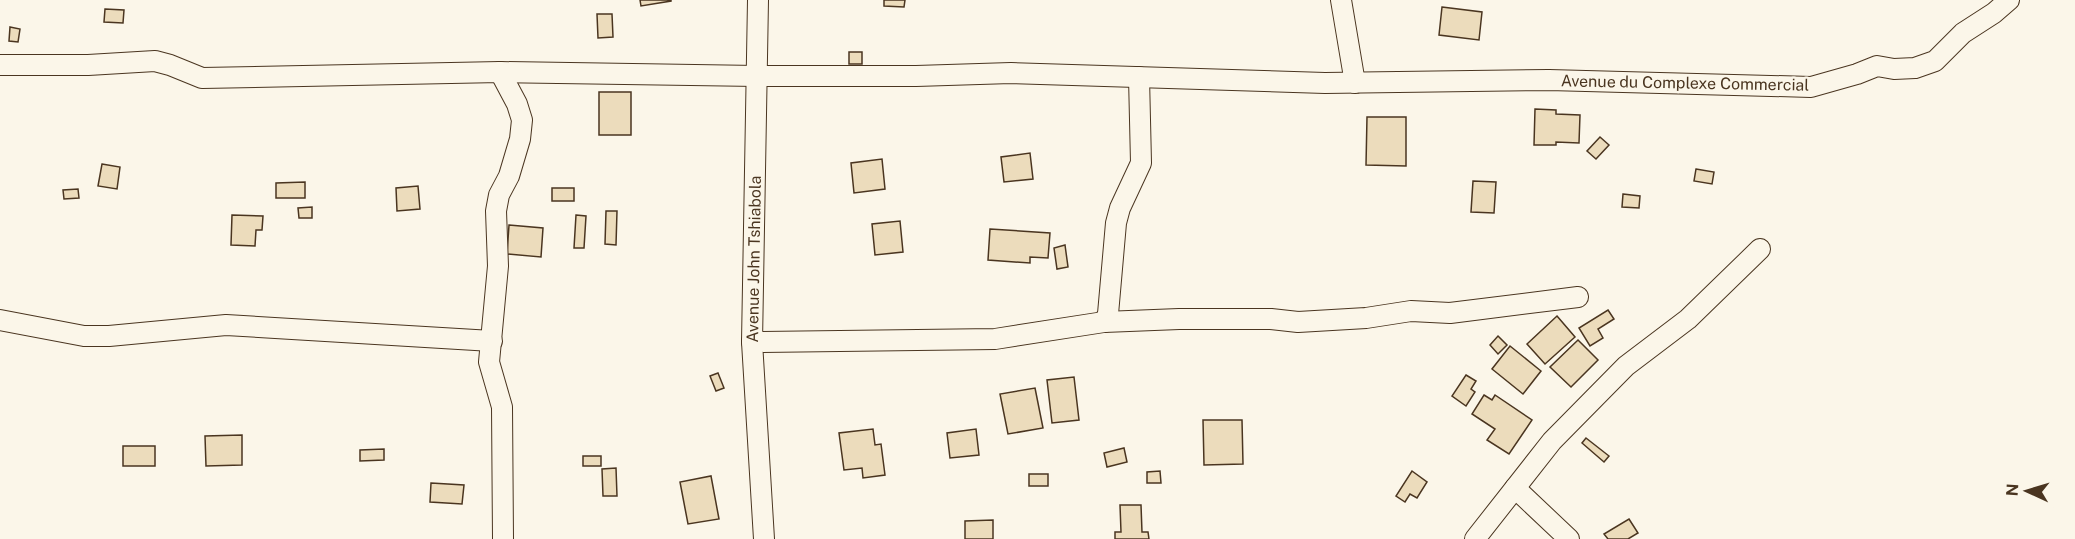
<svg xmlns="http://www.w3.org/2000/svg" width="2075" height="539" font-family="'Public Sans',sans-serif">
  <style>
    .building { fill: #ecdcbc; stroke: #4a3520; stroke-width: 1.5 }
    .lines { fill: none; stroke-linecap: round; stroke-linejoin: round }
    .minor-casing { stroke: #4a3520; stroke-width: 22 }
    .minor { stroke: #fbf6e9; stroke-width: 20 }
    .labels { text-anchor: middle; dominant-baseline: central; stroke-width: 4.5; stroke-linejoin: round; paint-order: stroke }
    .street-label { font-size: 16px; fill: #4a3520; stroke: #fbf6e9 }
  </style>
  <rect width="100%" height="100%" fill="#fbf6e9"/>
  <g class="building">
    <polygon points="640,0 671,0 671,1 641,6"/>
    <polygon points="884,0 905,0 904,7 884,6"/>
    <polygon points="1442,7 1482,12 1479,40 1439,35"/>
    <polygon points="105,9 124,10 123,23 104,22"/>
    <polygon points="597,14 612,14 613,37 598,38"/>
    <polygon points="10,27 20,29 18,42 9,41"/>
    <rect x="849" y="52" width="13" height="12"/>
    <rect x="599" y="92" width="32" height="43"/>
    <polygon points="1535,109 1556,110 1556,114 1580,115 1579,143 1556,142 1556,145 1534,145"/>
    <polygon points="1367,117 1406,117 1406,166 1366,165"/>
    <polygon points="1600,137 1609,145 1596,159 1587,151"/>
    <polygon points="1030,153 1033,179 1004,182 1001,157"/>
    <polygon points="882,159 885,189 854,193 851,163"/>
    <polygon points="102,164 120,167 117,189 98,186"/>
    <polygon points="1696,169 1714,172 1712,184 1694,181"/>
    <polygon points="1473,181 1496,182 1494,213 1471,212"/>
    <polygon points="305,182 305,198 276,198 276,183"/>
    <polygon points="418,186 420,209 397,211 396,188"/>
    <rect x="552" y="188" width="22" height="13"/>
    <polygon points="78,189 79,198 64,199 63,190"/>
    <polygon points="1623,194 1640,196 1639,208 1622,207"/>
    <polygon points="312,207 312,218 299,218 298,208"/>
    <polygon points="606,211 617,211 616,245 605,244"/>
    <polygon points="232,215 263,216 262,230 256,230 255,246 231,245"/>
    <polygon points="576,215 586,216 584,248 574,248"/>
    <polygon points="900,221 903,252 875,255 872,224"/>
    <polygon points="509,225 543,228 541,257 507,254"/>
    <polygon points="990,229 1050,233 1048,258 1030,257 1030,263 988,260"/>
    <polygon points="1065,245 1068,267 1057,269 1054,248"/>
    <polygon points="1608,310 1614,319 1598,329 1603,338 1590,346 1579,328"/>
    <polygon points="1557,316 1575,337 1545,364 1527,344"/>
    <polygon points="1498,336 1507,345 1498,354 1490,345"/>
    <polygon points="1578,340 1598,360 1571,387 1550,367"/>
    <polygon points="1510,346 1541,371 1523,394 1492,369"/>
    <polygon points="718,373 724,388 716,391 710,376"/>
    <polygon points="1466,375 1476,381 1471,389 1475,392 1466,406 1452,396"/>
    <polygon points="1074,377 1079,420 1052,423 1047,380"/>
    <polygon points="1035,388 1043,428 1008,434 1000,394"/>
    <polygon points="1484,395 1492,400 1495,395 1532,420 1509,454 1487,440 1495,429 1472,414"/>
    <polygon points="1203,420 1242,420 1243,464 1204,465"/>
    <polygon points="873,429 875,445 881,444 885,475 863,478 862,468 844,470 839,433"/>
    <polygon points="976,429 979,455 950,458 947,433"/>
    <polygon points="242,435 242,465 206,466 205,436"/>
    <polygon points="1586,438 1609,456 1604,462 1582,443"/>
    <rect x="123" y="446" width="32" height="20"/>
    <polygon points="1124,448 1127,462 1107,467 1104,453"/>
    <polygon points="384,449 384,460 360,461 360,450"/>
    <rect x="583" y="456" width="18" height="10"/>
    <polygon points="616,468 617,496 603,496 602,469"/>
    <polygon points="1160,471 1161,483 1147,483 1147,472"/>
    <polygon points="1412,471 1427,482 1417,498 1410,494 1405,502 1396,496"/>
    <rect x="1029" y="474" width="19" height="12"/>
    <polygon points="711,476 719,519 688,524 680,482"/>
    <polygon points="431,483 464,485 462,504 430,502"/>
    <polygon points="1120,505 1141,505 1142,532 1148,532 1149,539 1115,539 1115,532 1121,532"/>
    <polygon points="1629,519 1638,533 1628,539 1608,539 1604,534"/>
    <polygon points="993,520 993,539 965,539 965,521"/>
  </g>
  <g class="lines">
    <defs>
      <g id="minor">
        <polyline points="758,0 752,342 764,539"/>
        <polyline points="1341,0 1355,83"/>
        <polyline points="0,65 88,65 155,61 170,65 202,78 500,72 757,76 916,76 1011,73 1325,83 1549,80 1811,87 1857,74 1877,66 1894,69 1915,68 1935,61 1963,33 1994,13 2009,0"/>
        <polyline points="500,72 517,104 522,120 520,139 509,176 499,195 496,211 498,266 489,362 502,407 503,539"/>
        <polyline points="0,320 84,336 109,336 226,325 492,341"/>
        <polyline points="1104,322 1179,319 1271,319 1298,322 1366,318 1411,311 1450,313 1578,297"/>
        <polyline points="752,342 995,339 1104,322 1108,314 1116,223 1120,208 1141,163 1139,77"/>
        <polyline points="1515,488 1569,539"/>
        <polyline points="1475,539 1552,441 1626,366 1688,319 1760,249"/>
      </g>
    </defs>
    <use href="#minor" class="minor-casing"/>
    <use href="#minor" class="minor"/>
  </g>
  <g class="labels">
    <g class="street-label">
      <text transform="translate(1685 83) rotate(1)">Avenue du Complexe Commercial</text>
      <text transform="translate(754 259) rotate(-89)">Avenue John Tshiabola</text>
    </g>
  </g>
  <g transform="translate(2027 491) rotate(274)" stroke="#fbf6e9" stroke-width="4.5" paint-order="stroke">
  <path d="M0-4.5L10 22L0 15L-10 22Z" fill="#4a3520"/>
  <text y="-9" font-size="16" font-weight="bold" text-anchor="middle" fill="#4a3520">N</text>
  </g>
</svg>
